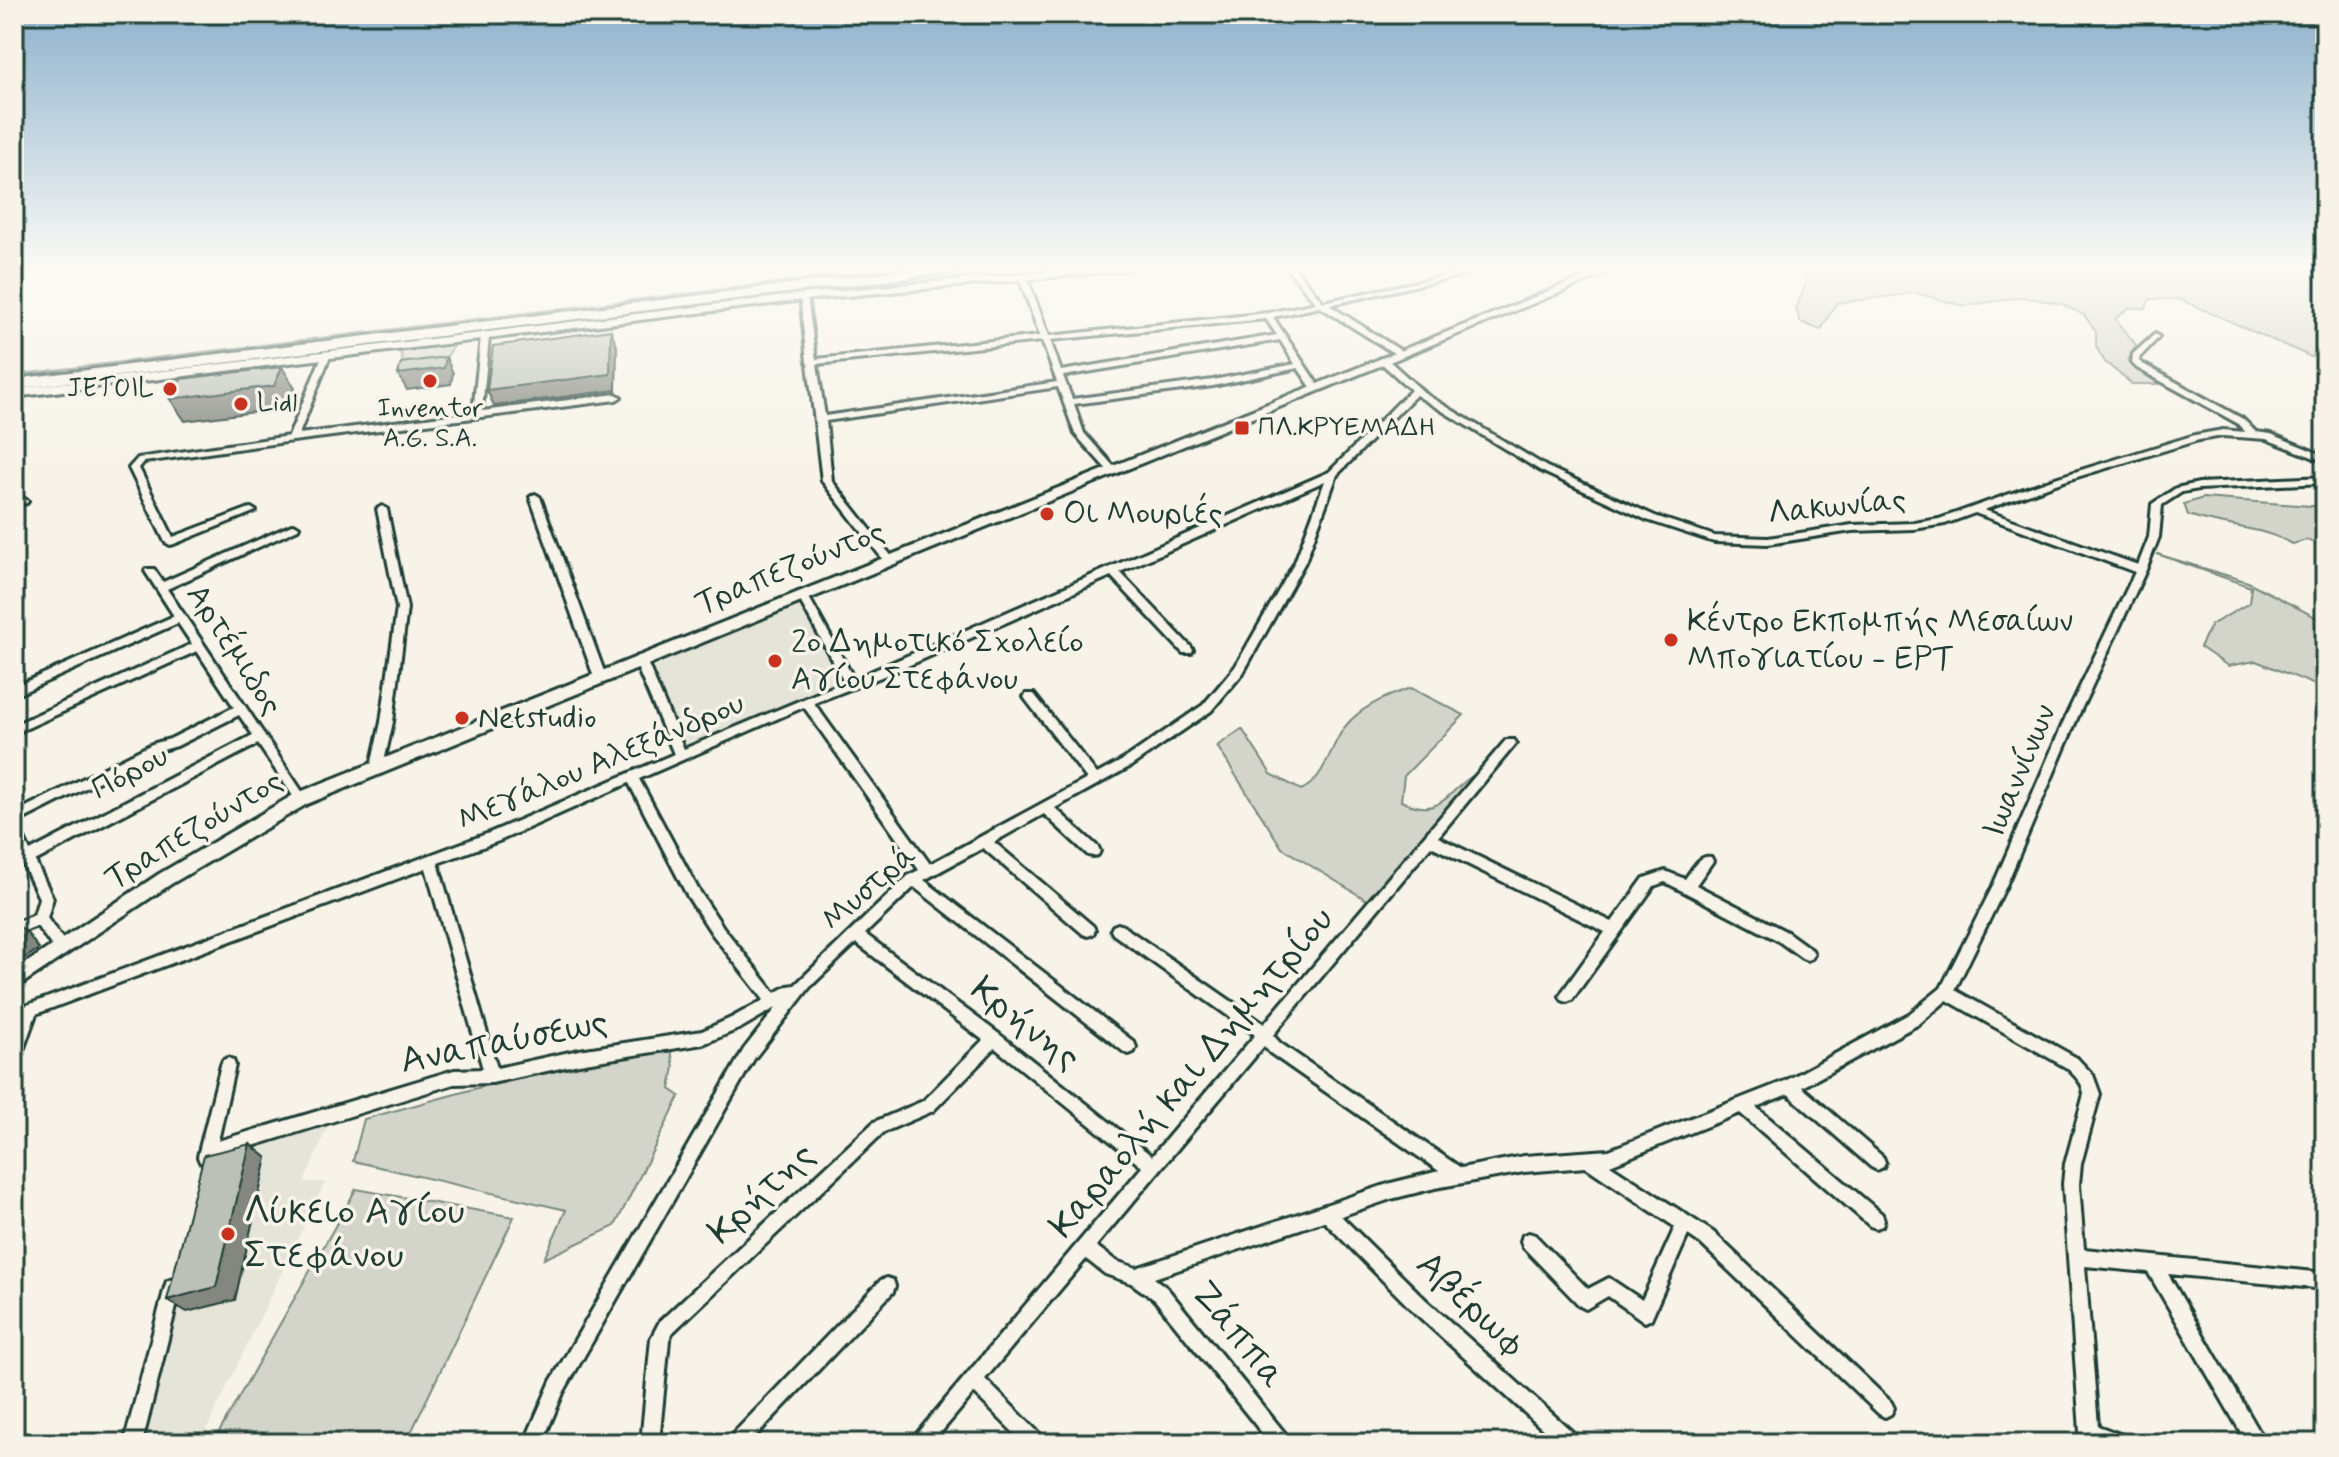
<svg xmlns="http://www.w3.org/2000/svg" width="2339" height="1457" font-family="Mynerve,sans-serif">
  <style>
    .built { fill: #e5e4d9 }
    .green { fill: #d3d5ca; stroke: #79897f; stroke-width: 2 }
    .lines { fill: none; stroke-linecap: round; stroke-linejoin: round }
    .minor-casing { stroke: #1f3d34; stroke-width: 6 }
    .secondary-casing { stroke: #1f3d34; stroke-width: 6 }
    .motorway-casing { stroke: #1f3d34; stroke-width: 6 }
    .minor { fill: #f7f3e8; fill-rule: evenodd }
    .secondary { fill: #f7f3e8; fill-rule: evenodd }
    .motorway { fill: #f7f3e8; fill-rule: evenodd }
    .shaded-wall { fill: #83877f; stroke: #1f3d34; stroke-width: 2 }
    .building { fill: #bbc1b6; stroke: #1f3d34; stroke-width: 2 }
    .poi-dot { fill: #c8321e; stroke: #f7f3e8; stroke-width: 3 }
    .labels { text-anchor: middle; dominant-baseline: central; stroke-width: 7; stroke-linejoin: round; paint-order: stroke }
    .far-poi-label { font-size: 26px; fill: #1f3d34; stroke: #f7f3e8; text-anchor: start }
    .street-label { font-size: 32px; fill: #1f3d34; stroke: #f7f3e8 }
    .poi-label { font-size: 32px; fill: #1f3d34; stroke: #f7f3e8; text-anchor: start }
    .near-street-label { font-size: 38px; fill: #1f3d34; stroke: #f7f3e8 }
    .near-poi-label { font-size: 38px; fill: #1f3d34; stroke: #f7f3e8; text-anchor: start }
  </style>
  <rect width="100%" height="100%" fill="#f7f3e8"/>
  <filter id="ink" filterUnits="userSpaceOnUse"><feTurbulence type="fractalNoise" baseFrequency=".0125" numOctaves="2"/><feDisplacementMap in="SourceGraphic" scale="16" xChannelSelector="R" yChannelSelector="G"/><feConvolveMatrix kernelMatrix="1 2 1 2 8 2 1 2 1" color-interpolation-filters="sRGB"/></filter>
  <g filter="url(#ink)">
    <g class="built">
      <polygon points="799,604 843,681 686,750 651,662"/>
      <polygon points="329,1124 304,1182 325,1182 200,1443 141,1443 214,1159"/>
    </g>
    <g class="green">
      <polygon points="903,267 920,267 14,378 14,375"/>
      <polygon points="1805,267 2325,267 2325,363 2179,299 2150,299 2146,308 2129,308 2115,319 2136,345 2128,361 2158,384 2132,384 2105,362 2096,347 2096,332 2084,315 2062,304 2023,297 1964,306 1916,293 1836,303 1821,330 1800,322 1796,308 1805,286"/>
      <polygon points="456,343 443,362 404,367 400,349"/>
      <path d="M 2203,498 L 2325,507 L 2325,546 L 2306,540 L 2293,544 C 2259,526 2224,527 2188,515 L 2184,504 Z"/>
      <polygon points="2157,554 2248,582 2325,622 2325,689 2256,661 2228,666 2200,647 2211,625 2249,603 2251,587"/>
      <path d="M 1411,688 L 1464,715 L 1404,776 L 1401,801 C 1443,820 1445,791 1477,773 L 1426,839 L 1370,902 L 1282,848 L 1217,746 L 1242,729 L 1271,774 L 1301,790 C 1328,778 1330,740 1351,720 C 1367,704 1390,695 1411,688 Z"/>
      <polygon points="671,1050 674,1067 670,1089 680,1096 615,1226 544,1259 566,1210 353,1161 364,1119 536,1072"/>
      <polygon points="356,1189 514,1217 406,1443 213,1443"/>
    </g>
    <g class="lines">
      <defs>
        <g id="minor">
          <path d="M 1286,267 L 1294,267 L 1323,302 L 1464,272 L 1468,274 L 1329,305 L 1403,352 L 1404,354 L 1400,357 L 1320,307 L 1273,317 L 1320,388 L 1319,390 L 1313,390 L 1298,368 L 1213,386 L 1074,404 L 1084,433 L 1117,470 L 1112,473 L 1109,472 L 1075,434 L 1058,387 L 826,421 L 832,481 L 893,558 L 894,560 L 893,562 L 885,562 L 822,481 L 808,364 L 807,362 L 800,295 L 807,297 L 816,359 L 1040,336 L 1019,277 L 1023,275 L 1027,277 L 1049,336 L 1268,313 L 1316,303 ZM 1266,319 L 1277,335 L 1061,371 L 1050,340 ZM 1280,340 L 1295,364 L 1213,380 L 1072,399 L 1063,376 ZM 1042,341 L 1057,382 L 825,416 L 817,364 Z"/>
          <polygon points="485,334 489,337 482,411 616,394 621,397 616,400 293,441 144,462 139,468 173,537 247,509 251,508 256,511 174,544 170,545 165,542 129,468 138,458 289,436 322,356 326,353 330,356 299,434 473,412 481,337"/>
          <path d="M 2155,334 L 2159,337 L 2140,357 L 2139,361 L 2143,364 L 2243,419 L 2256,432 L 2271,434 L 2325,456 L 2325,462 L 2266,439 L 2223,436 L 2199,440 L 2064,481 L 1984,510 L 2138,565 L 2149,537 L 2152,504 L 2176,488 L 2199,483 L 2325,477 L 2325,483 L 2199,489 L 2182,492 L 2162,505 L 2159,537 L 2146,570 L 2079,714 L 2005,888 L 1955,990 L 2077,1058 L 2093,1075 L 2100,1094 L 2081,1164 L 2079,1184 L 2084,1249 L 2325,1273 L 2325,1289 L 2168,1274 L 2266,1443 L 2247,1443 L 2148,1272 L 2085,1266 L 2098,1426 L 2128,1437 L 2131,1443 L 2095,1443 L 2083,1438 L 2080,1432 L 2063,1184 L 2065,1164 L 2084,1094 C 2082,1082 2075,1076 2067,1068 L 1947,1000 L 1919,1024 L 1802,1087 L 1883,1157 L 1885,1162 L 1883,1167 L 1877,1170 L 1871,1167 L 1788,1094 L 1756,1107 L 1882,1214 L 1884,1220 L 1882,1226 L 1876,1228 L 1870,1226 L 1740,1113 L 1610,1165 L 1713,1232 L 1891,1402 L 1894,1408 L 1891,1414 L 1885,1417 L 1879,1414 L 1701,1244 L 1688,1235 L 1651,1319 L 1645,1322 L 1608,1296 L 1586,1309 L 1580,1306 L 1523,1247 L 1521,1241 L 1523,1235 L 1529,1233 L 1535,1235 L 1588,1289 L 1609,1278 L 1642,1300 L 1675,1227 L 1586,1167 L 1524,1172 L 1435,1188 L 1391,1199 L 1341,1216 L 1426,1300 L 1578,1437 L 1581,1443 L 1558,1443 L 1414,1312 L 1324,1221 L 1154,1278 L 1167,1288 L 1288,1437 L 1291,1443 L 1270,1443 L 1155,1300 L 1131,1283 L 1105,1274 L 1086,1259 L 985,1379 L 1043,1437 L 1046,1443 L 1024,1443 L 974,1393 L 932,1443 L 911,1443 L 914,1437 L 1142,1167 L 995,1048 L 933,1111 L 884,1132 L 672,1333 L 669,1340 L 659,1443 L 641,1443 L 651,1338 L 660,1321 L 874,1122 L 923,1101 L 983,1040 L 856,943 L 810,987 L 754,1059 L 563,1393 L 542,1443 L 524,1443 L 551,1381 L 744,1049 L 777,1007 L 741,1028 L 703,1044 L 579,1064 L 492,1083 L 454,1084 L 214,1158 L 212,1162 L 206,1165 L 200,1162 L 198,1157 L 199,1152 L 221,1065 L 223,1060 L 228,1058 L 233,1060 L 235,1065 L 218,1141 L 454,1070 L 483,1069 L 426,868 L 36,1014 L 21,1056 L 19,1061 L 14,1063 L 14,1035 L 19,1021 L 14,1022 L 14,1010 L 489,833 L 674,754 L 634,660 L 636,657 L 640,656 L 646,660 L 684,749 L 844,682 L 797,595 L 798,592 L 806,592 L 854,679 L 1329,472 L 1411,390 L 1380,362 L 1380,358 L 1386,358 L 1427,395 L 1547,467 L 1655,516 L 1715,536 L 1768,538 L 1852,525 L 1914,523 L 1939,519 L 2058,477 L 2195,435 L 2223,430 L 2245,432 L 2237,423 L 2137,368 L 2132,363 L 2133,354 ZM 1416,395 L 1541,471 L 1647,520 L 1714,542 L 1768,544 L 1852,531 L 1914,529 L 1945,524 L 1975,513 L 2135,572 L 2067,714 L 1992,888 L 1941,988 L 1909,1014 L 1785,1081 L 1609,1150 L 1524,1156 L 1461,1168 L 1280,1043 L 1273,1035 L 1431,846 L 1605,932 L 1562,992 L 1560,996 L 1562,1000 L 1567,1002 L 1572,1000 L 1654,886 L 1665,882 L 1777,940 L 1802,958 L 1807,960 L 1812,958 L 1814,954 L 1812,950 L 1787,932 L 1696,885 L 1713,861 L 1711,857 C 1699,854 1692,870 1685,879 L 1665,871 L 1644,878 L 1612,922 L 1438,837 L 1514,746 L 1516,743 L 1514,740 L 1506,740 L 1264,1024 L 1123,926 L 1118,924 L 1113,926 L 1111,930 L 1113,934 L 1255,1035 L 1152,1156 L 999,1034 L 865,934 L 914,887 L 1124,1052 L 1129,1054 L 1134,1052 L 1136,1047 L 1134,1042 L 924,880 L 983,848 L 1083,934 L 1088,936 L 1093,934 L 1095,930 L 1093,926 L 994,842 L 1044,814 L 1088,855 L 1093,856 L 1098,855 L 1100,851 L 1098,847 L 1055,808 L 1131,766 L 1211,711 L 1243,673 L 1305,562 L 1337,475 ZM 1325,481 L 1295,562 L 1235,667 L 1203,705 L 1123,760 L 1097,774 L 1034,694 L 1026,694 L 1024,697 L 1026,700 L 1087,779 L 930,864 L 814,703 L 894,672 L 1111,576 L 1183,653 L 1191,653 L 1193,650 L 1191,647 L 1120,572 ZM 804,707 L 919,870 L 909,875 L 795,985 L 788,986 L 775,993 L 723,927 L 698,889 L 639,779 ZM 629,783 L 688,897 L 713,935 L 764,1000 L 731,1018 L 702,1031 L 579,1050 L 497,1068 L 438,863 L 499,841 ZM 1264,1046 L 1270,1053 L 1439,1171 L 1391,1183 L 1136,1268 L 1116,1261 L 1096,1246 Z"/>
          <polygon points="535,494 540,497 606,677 604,680 596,680 594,677 530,497"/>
          <polygon points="23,498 28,501 27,503 14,506 14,500"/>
          <polygon points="382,506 387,509 407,608 393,722 383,766 381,769 373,769 371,766 381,722 397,608 377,509"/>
          <polygon points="294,524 299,527 298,529 167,589 307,799 305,802 297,802 258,744 35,861 53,898 47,918 67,945 69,949 67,953 62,955 57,953 37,926 14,935 14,923 34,915 39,898 14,845 14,827 19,828 30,851 253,735 239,715 177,746 159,751 14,824 14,813 152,744 170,739 234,707 197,651 14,734 14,725 192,644 178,623 14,696 14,687 174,616 145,571 146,569 154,569 163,582"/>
          <polygon points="887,1278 893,1280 895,1286 893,1292 749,1443 727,1443 730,1437 881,1280"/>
          <polygon points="173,1279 179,1281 181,1287 142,1443 124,1443 165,1287 167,1281"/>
        </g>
        <g id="secondary">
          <polygon points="1098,267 1134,267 1129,270 803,300 14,397 14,389 803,294"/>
          <polygon points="1609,267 1622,267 307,804 171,884 14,989 14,971 159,874 295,794"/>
        </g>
        <polygon id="motorway" points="930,267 970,267 963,271 14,389 14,379"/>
      </defs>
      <use href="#minor" class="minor-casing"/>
      <use href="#secondary" class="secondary-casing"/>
      <use href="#motorway" class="motorway-casing"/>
      <use href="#minor" class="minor"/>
      <use href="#secondary" class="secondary"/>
      <use href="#motorway" class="motorway"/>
    </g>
    <g class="shaded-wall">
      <polygon points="611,330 617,346 616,390 494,406 487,390"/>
      <polygon points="446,357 453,373 451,384 407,390 398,374"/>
      <polygon points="282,367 295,388 287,408 185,421 170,399"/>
      <polygon points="14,922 27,933 39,949 14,965"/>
      <polygon points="250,1144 267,1158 235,1300 187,1312 167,1300"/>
    </g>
    <g class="building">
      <polygon points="611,330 610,374 487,390 493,346"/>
      <polygon points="446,357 444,368 398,374 401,363"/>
      <polygon points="282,367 274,386 170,399 181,379"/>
      <polygon points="250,1144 216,1287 167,1300 204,1155"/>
    </g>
  </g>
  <linearGradient id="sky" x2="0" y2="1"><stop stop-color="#8db1cc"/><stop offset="0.57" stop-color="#fbfaf5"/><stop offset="1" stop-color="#fbfaf5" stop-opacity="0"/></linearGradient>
  <rect width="2339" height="471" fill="url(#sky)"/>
  <g class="poi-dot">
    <circle cx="430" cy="381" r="8"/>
    <circle cx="170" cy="389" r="8"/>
    <circle cx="241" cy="404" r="8"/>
    <rect x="1234" y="420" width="16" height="16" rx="4"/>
    <circle cx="1047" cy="514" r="8"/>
    <circle cx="1671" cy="640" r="8"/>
    <circle cx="775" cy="661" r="8"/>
    <circle cx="462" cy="718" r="8"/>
    <circle cx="228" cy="1234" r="8"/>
  </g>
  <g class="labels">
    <g class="far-poi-label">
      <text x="154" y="389" text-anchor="end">JETOIL</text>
      <text x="257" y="404">Lidl</text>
      <text x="430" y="409" text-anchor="middle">Inventor<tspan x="430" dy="30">A.G. S.A.</tspan></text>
      <text x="1258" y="428">ΠΛ.ΚΡΥΕΜΑΔΗ</text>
    </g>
    <g class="street-label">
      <text transform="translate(1837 507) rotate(-6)">Λακωνίας</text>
      <text transform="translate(790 568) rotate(-22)">Τραπεζούντος</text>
      <text transform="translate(234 650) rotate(57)">Αρτέμιδος</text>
      <text transform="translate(601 762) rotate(-23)">Μεγάλου Αλεξάνδρου</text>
      <text transform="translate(2020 771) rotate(-67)">Ιωαννίνων</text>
      <text transform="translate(130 773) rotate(-28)">Πόρου</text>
      <text transform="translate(194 830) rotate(-31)">Τραπεζούντος</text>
      <text transform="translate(869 888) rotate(-41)">Μυστρά</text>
    </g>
    <g class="poi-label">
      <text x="1063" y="514">Οι Μουριές</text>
      <text x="1687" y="622">Κέντρο Εκπομπής Μεσαίων<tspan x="1687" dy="37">Μπογιατίου - ΕΡΤ</tspan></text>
      <text x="791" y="643">2ο Δημοτικό Σχολείο<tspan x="791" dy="37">Αγίου Στεφάνου</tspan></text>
      <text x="478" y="718">Netstudio</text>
    </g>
    <g class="near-street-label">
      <text transform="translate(1025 1024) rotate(38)">Κρήνης</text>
      <text transform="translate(504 1042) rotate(-11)">Αναπαύσεως</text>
      <text transform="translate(1192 1073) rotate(-50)">Καραολή και Δημητρίου</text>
      <text transform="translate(762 1194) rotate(-43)">Κρήτης</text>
      <text transform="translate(1471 1305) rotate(43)">Αβέρωφ</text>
      <text transform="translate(1238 1335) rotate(51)">Ζάππα</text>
    </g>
    <g class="near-poi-label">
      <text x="244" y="1212">Λύκειο Αγίου<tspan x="244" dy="44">Στεφάνου</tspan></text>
    </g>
  </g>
  <rect width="2339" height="1457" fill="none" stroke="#f7f3e8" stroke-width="48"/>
  <rect x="24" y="24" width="2291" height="1409" fill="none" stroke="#1f3d34" stroke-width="3" filter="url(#ink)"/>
</svg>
